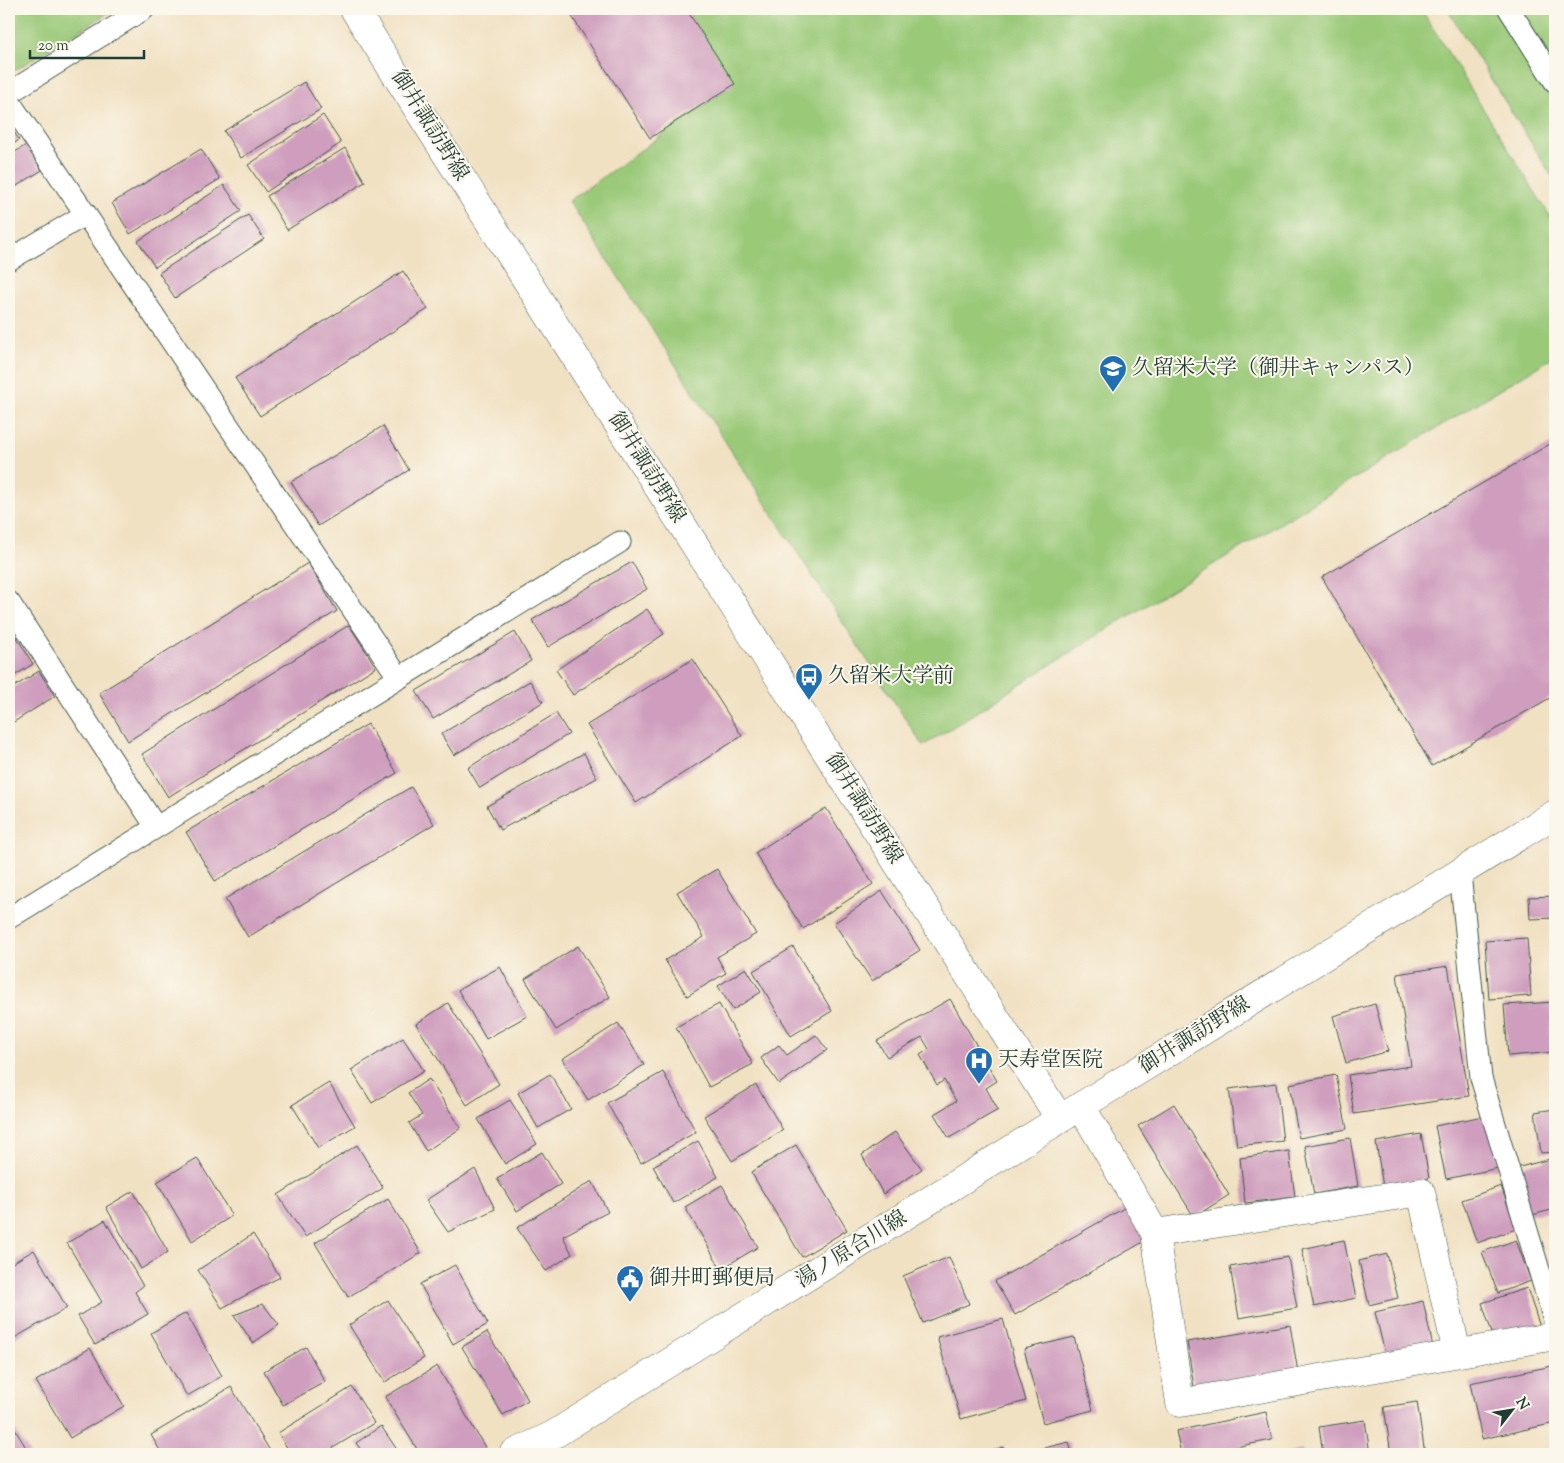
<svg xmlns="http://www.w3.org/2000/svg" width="1564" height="1463" font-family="'Sorts Mill Goudy','Noto Serif JP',serif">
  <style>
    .green { fill: #9ac978; stroke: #5c8356 }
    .building { fill: #cf9ebe }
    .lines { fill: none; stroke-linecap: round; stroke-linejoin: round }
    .lane-casing { stroke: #3e5649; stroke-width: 23 }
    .street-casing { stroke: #3e5649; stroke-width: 29 }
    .secondary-casing { stroke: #3e5649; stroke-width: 29 }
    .lane { stroke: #fff; stroke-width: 21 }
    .street { stroke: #fff; stroke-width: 28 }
    .secondary { stroke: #fff; stroke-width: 28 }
    .labels { text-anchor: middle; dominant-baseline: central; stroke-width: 4; stroke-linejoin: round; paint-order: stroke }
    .street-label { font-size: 21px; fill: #1f3d34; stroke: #fbf7ec }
    .poi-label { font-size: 21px; fill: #1f3d34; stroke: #fbf7ec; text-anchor: start }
  </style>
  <rect width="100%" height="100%" fill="#fbf7ec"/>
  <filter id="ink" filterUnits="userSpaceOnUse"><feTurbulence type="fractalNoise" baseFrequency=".02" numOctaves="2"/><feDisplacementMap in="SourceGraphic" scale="10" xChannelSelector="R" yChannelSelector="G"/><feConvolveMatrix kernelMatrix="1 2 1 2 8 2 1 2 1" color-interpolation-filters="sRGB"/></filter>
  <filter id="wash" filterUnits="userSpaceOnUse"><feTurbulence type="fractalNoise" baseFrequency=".0096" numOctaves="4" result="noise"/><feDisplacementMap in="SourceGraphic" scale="20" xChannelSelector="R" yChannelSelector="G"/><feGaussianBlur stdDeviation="1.12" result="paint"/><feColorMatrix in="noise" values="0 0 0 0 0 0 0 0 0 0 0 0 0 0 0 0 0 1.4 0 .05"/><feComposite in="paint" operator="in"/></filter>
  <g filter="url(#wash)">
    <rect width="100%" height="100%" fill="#f1e1c3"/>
    <g class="green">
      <polygon points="9,9 115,9 9,74"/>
      <polygon points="686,9 1421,9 1555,224 1555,356 1088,641 923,746 569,201 734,84"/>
      <polygon points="1447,9 1555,9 1555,181"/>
    </g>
    <g id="blocks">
      <g class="building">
        <polygon points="567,9 686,9 735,84 650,138"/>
        <polygon points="304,82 321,109 241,158 224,131"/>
        <polygon points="323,115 341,143 266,192 248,165"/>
        <polygon points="9,124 19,140 9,147"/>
        <polygon points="26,145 42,170 9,191 9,156"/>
        <polygon points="345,148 365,182 287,230 267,196"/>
        <polygon points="201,149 220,179 130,234 112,203"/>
        <polygon points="224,185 241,211 155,267 138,241"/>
        <polygon points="248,215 264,239 175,298 159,273"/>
        <polygon points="403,271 428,309 260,416 235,378"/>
        <polygon points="383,426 409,470 318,526 291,482"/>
        <polygon points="1555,441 1555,695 1432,766 1322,577"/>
        <polygon points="632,562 647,589 548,647 532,620"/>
        <polygon points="308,563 337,611 128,741 99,693"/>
        <polygon points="647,609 664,634 573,695 556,670"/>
        <polygon points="349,625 376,667 168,797 142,754"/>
        <polygon points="515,632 531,661 433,719 416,691"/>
        <polygon points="16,636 33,664 9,679 9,641"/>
        <polygon points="693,659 742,736 636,803 587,725"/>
        <polygon points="39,671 55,696 9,725 9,690"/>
        <polygon points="530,681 543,702 454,755 441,734"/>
        <polygon points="556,713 569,734 480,788 468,768"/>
        <polygon points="368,724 397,773 215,881 186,832"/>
        <polygon points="584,753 597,778 500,830 487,806"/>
        <polygon points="411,787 434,824 248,937 225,899"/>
        <polygon points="826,808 873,884 803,929 755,853"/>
        <polygon points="717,869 756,934 717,957 726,973 687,996 665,960 704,937 677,892"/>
        <polygon points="882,891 920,950 872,981 834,923"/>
        <polygon points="1555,896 1555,918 1530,919 1529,897"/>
        <polygon points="1527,938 1531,996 1489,999 1485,941"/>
        <polygon points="578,946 610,997 556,1030 525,979"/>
        <polygon points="793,947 832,1011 791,1036 753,971"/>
        <polygon points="1448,966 1469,1096 1354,1114 1348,1075 1411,1066 1397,974"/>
        <polygon points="500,967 527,1016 486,1039 458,990"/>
        <polygon points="746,968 761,992 733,1010 718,986"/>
        <polygon points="950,999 997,1081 986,1088 998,1110 949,1138 934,1114 956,1101 944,1080 937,1085 920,1055 929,1049 922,1037 887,1057 877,1041"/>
        <polygon points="1555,1002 1555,1052 1508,1056 1504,1005"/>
        <polygon points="448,1003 499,1084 467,1105 416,1024"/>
        <polygon points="719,1004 753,1064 709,1087 676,1027"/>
        <polygon points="1375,1004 1388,1051 1346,1063 1333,1016"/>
        <polygon points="618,1023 644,1065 588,1100 562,1059"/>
        <polygon points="816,1035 827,1050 779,1084 761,1058 779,1045 787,1055"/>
        <polygon points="403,1038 424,1071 372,1103 351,1070"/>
        <polygon points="663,1072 696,1132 641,1163 607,1103"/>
        <polygon points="550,1074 571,1109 538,1128 518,1093"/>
        <polygon points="1336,1075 1347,1129 1299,1138 1289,1084"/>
        <polygon points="429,1079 461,1128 426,1151 409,1123 422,1115 408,1093"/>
        <polygon points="329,1083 355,1126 318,1148 292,1105"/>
        <polygon points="1276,1083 1283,1141 1237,1146 1229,1089"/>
        <polygon points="756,1085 783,1130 732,1161 704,1116"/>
        <polygon points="510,1100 537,1144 505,1164 478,1119"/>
        <polygon points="1174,1104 1229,1195 1194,1217 1138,1126"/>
        <polygon points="1555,1109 1555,1152 1541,1153 1535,1112"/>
        <polygon points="1488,1115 1499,1168 1446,1179 1435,1126"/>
        <polygon points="895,1132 922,1169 883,1194 862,1155"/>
        <polygon points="1421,1134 1429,1178 1383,1187 1376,1142"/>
        <polygon points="1350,1138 1358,1186 1314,1194 1305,1146"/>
        <polygon points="698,1141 718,1177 673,1203 653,1166"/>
        <polygon points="357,1145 383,1188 305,1237 278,1195"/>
        <polygon points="796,1145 847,1230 802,1257 751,1172"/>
        <polygon points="1289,1151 1295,1197 1245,1203 1240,1158"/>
        <polygon points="542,1152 561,1184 517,1211 497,1179"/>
        <polygon points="197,1158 232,1216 192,1241 157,1182"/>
        <polygon points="1554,1158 1555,1209 1528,1216 1516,1168"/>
        <polygon points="475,1169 495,1209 448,1232 426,1200"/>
        <polygon points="592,1181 608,1212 563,1236 572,1254 546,1271 517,1228"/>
        <polygon points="722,1185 758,1247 721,1269 685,1207"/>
        <polygon points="1501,1186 1516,1229 1477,1243 1462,1200"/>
        <polygon points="133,1191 168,1252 141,1269 106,1207"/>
        <polygon points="388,1199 421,1253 348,1297 315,1243"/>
        <polygon points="1126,1207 1145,1241 1015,1315 995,1281"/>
        <polygon points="105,1220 143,1286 135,1292 148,1314 95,1345 78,1316 102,1302 67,1243"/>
        <polygon points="253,1234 280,1277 222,1308 198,1270"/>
        <polygon points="1344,1240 1356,1298 1314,1307 1302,1249"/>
        <polygon points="1516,1240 1531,1281 1498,1293 1482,1252"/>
        <polygon points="34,1250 67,1308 9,1341 9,1265"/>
        <polygon points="1387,1254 1398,1298 1369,1305 1359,1261"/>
        <polygon points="949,1257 969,1304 923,1323 903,1276"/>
        <polygon points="1288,1257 1297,1308 1239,1318 1230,1267"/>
        <polygon points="455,1265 488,1324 453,1344 420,1284"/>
        <polygon points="1527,1288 1540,1327 1495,1342 1482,1303"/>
        <polygon points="388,1300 424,1358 385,1382 349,1325"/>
        <polygon points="1423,1301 1433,1347 1386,1358 1375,1312"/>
        <polygon points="263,1304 279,1325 253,1343 234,1315"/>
        <polygon points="186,1313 222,1376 187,1396 151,1333"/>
        <polygon points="1003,1319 1026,1401 961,1419 937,1337"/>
        <polygon points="1290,1325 1299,1378 1195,1394 1187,1342"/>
        <polygon points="487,1332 528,1400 503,1415 462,1347"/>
        <polygon points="1074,1337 1093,1410 1043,1423 1024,1349"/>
        <polygon points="306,1347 325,1382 283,1405 264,1371"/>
        <polygon points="90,1348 124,1406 70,1438 36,1381"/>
        <polygon points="437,1366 486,1449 478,1454 420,1454 385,1397"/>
        <polygon points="1552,1366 1555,1384 1555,1423 1482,1439 1470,1383"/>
        <polygon points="231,1387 272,1454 162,1454 151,1435"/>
        <polygon points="352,1387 374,1423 323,1454 291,1454 278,1433"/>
        <polygon points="1417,1402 1425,1454 1391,1454 1384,1407"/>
        <polygon points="1266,1412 1272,1440 1198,1454 1181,1454 1176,1431"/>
        <polygon points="1365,1420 1370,1454 1323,1454 1319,1427"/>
        <polygon points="11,1423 30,1454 9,1454 9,1425"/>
        <polygon points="381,1426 400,1454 364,1454 356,1443"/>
        <polygon points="1069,1442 1072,1454 1046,1454 1044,1448"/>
        <polygon points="1003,1447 1006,1454 983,1454"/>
        <polygon points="1302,1450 1303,1454 1288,1454 1288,1453"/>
      </g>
    </g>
  </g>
  <g filter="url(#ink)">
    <use href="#blocks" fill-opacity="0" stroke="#3e5649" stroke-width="1"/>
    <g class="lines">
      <defs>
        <g id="lane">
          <polyline points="1509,9 1555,82"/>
          <polyline points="9,93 144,9"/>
          <polyline points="9,101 399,678"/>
          <polyline points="9,260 86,214"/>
          <polyline points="9,602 156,827"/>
          <polyline points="1460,873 1481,1078 1555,1323"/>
          <polyline points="9,918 620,542"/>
        </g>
        <g id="street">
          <polyline points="1081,1106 1155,1233"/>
          <polyline points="1457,1353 1421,1192 1155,1233 1180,1403 1555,1336"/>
        </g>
        <g id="secondary">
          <polyline points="354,9 1060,1119"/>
          <polyline points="513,1454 553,1435 1081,1106 1555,814"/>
        </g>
      </defs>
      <use href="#lane" class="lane-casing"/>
      <use href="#street" class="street-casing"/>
      <use href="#secondary" class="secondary-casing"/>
      <use href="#lane" class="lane"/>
      <use href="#street" class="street"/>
      <use href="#secondary" class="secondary"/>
    </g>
  </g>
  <defs>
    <symbol id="university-pin" viewBox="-11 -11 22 30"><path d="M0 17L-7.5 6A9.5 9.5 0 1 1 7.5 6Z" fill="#1f6fb2" stroke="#fbf7ec"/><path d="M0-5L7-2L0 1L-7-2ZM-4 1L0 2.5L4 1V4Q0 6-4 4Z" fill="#fff"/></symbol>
    <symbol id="bus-pin" viewBox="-11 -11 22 30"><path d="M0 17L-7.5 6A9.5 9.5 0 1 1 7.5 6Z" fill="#1f6fb2" stroke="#fbf7ec"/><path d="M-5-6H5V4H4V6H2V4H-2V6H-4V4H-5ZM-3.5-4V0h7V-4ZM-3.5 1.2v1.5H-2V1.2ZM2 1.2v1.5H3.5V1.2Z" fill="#fff"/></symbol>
    <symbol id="hospital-pin" viewBox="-11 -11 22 30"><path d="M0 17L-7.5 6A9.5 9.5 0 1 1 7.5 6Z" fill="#1f6fb2" stroke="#fbf7ec"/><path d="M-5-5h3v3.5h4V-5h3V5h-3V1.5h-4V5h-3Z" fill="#fff"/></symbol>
    <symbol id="civic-pin" viewBox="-11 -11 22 30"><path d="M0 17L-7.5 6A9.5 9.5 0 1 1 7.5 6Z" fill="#1f6fb2" stroke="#fbf7ec"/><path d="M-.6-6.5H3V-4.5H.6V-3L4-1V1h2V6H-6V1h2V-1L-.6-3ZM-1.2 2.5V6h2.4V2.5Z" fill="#fff"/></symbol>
  </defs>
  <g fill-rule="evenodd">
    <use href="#university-pin" x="1097" y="353" width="32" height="43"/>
    <use href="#bus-pin" x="793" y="661" width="32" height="43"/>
    <use href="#hospital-pin" x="963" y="1045" width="32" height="43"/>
    <use href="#civic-pin" x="614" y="1263" width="32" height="43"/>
  </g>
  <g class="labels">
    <g class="street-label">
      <text transform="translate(429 126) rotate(58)">御井諏訪野線</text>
      <text transform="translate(646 468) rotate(58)">御井諏訪野線</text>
      <text transform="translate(863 809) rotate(58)">御井諏訪野線</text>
      <text transform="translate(1195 1036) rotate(-32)">御井諏訪野線</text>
      <text transform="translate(852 1250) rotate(-32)">湯ノ原合川線</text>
    </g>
    <g class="poi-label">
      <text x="1132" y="369">久留米大学（御井キャンパス）</text>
      <text x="828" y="677">久留米大学前</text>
      <text x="998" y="1061">天寿堂医院</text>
      <text x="649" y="1279">御井町郵便局</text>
    </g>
  </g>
  <rect width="1564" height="1463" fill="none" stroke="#fbf7ec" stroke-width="30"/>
  <g transform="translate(1512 1410) rotate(59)" stroke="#fbf7ec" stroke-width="4" paint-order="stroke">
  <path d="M0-4L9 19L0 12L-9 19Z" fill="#1f3d34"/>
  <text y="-8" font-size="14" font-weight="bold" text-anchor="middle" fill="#1f3d34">N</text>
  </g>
  <path d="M30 50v8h114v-8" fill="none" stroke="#1f3d34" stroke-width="2.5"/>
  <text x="38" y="50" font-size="15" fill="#1f3d34" stroke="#fbf7ec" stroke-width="4" paint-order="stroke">20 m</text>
</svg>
